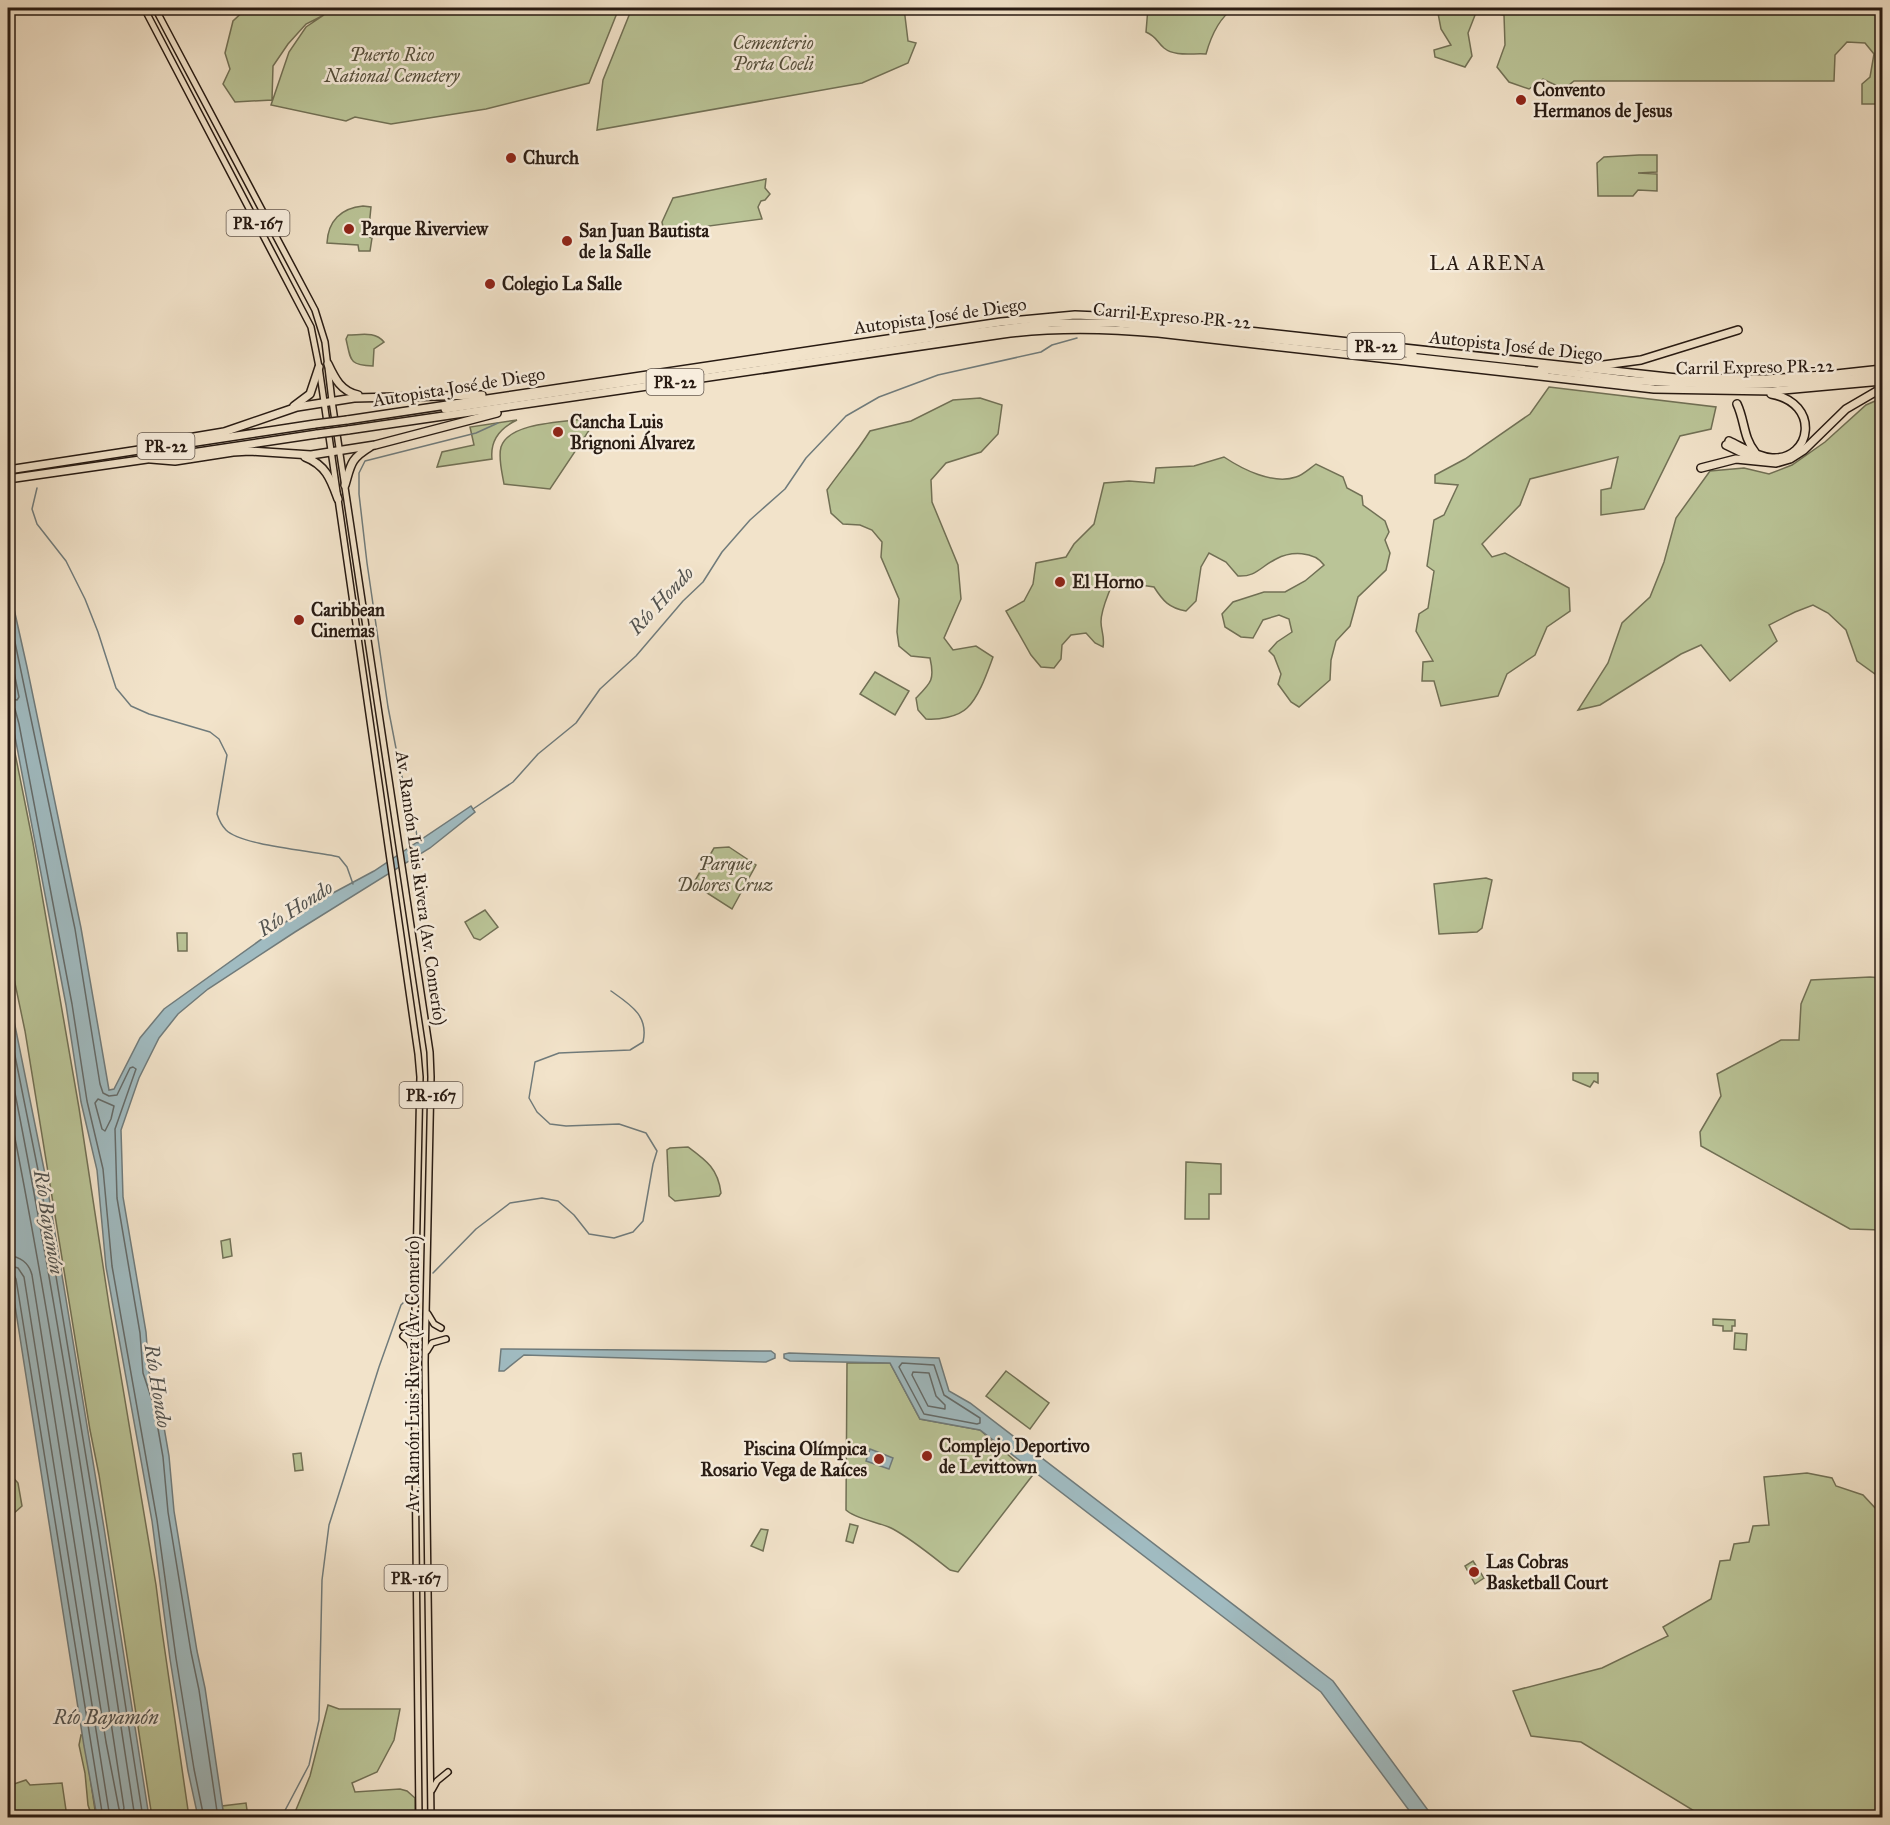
<svg xmlns="http://www.w3.org/2000/svg" width="1890" height="1825" font-family="'IM FELL Great Primer',serif">
  <style>
    .green { fill: #bac497; stroke: #717055; stroke-width: 1.5 }
    .water { fill: #a0bbc1; stroke: #707b7b; stroke-width: 1.5 }
    .lines { fill: none; stroke-linecap: round; stroke-linejoin: round }
    .shore { stroke: #646b6a; stroke-width: 1.5 }
    .stream { stroke: #707b7b; stroke-width: 1.5 }
    .primary-casing { stroke: #281b13; stroke-width: 8 }
    .motorway-casing { stroke: #281b13; stroke-width: 10 }
    .primary { stroke: #f2e3ca; stroke-width: 5 }
    .motorway { stroke: #f2e3ca; stroke-width: 7 }
    .motorway-bridge-casing { stroke: #281b13; stroke-width: 10; stroke-linecap: butt }
    .motorway-bridge { stroke: #f2e3ca; stroke-width: 7 }
    .poi-dot { fill: #8f2418; stroke: #f7eddd; stroke-width: 2 }
    .labels { text-anchor: middle; dominant-baseline: central; stroke-width: 5; stroke-linejoin: round; paint-order: stroke }
    .shield { fill: #f7eddd; stroke: #665a50; stroke-width: 1.5 }
    .shield-label { font-size: 16px; font-weight: bold; fill: #281b13 }
    .park-label { font-size: 18px; font-style: italic; fill: #544e3b; stroke: #f7eddd }
    .poi-label { font-size: 18px; font-weight: bold; fill: #281b13; stroke: #f7eddd; text-anchor: start }
    .street-label { font-size: 18px; fill: #281b13; stroke: #f7eddd }
    .neighbourhood-label { font-size: 20px; letter-spacing: 1.5px; fill: #281b13; stroke: #f7eddd }
    .water-label { font-size: 20px; font-style: italic; fill: #525350; stroke: #f7eddd }
  </style>
  <rect width="100%" height="100%" fill="#f2e3ca"/>
  <filter id="stains"><feTurbulence type="fractalNoise" baseFrequency=".00333" numOctaves="4"/><feColorMatrix values="0 0 0 0 .2 0 0 0 0 .09 0 0 0 0 .02 0 0 0 .5 -.17"/></filter>
  <radialGradient id="worn" r=".72"><stop offset=".6" stop-color="#630" stop-opacity="0"/><stop offset="1" stop-color="#630" stop-opacity=".3"/></radialGradient>
  <g class="green">
    <polygon points="247,8 619,8 589,83 486,109 391,124 355,117 346,121 271,105 289,52 306,27 324,15 306,24 288,44 273,66 272,100 235,102 223,84 230,69 225,53 233,21"/>
    <polygon points="632,8 904,8 908,41 916,43 908,63 862,83 597,130 603,80"/>
    <path d="M 1148,8 L 1234,8 C 1219,18 1211,36 1206,54 C 1192,53 1175,57 1164,48 C 1156,41 1157,37 1146,32 Z"/>
    <polygon points="1437,8 1882,8 1882,121 1876,115 1876,104 1862,104 1862,84 1870,77 1874,54 1865,43 1847,42 1835,55 1834,81 1574,81 1564,89 1543,79 1529,89 1509,82 1497,67 1505,45 1504,15 1477,10 1468,33 1472,56 1465,67 1435,57 1434,50 1451,45 1441,29"/>
    <polygon points="1639,155 1657,155 1657,172 1638,173 1657,174 1657,191 1638,190 1633,196 1598,196 1597,163 1604,157"/>
    <polygon points="766,179 765,188 770,194 765,200 761,201 758,207 762,219 664,232 662,222 673,198"/>
    <path d="M 363,206 L 371,207 L 368,237 L 372,238 L 370,251 L 359,251 L 358,245 L 327,243 C 328,221 341,208 363,206 Z"/>
    <path d="M 348,335 C 361,335 375,331 384,342 L 374,349 L 373,366 C 349,365 351,361 346,339 Z"/>
    <polygon points="1549,387 1716,407 1711,429 1680,436 1644,509 1601,515 1601,490 1611,488 1618,457 1530,479 1520,505 1482,544 1492,557 1505,553 1569,588 1570,611 1547,627 1535,655 1507,674 1498,696 1441,706 1434,681 1422,681 1423,662 1433,661 1416,631 1419,614 1428,608 1434,571 1427,566 1434,520 1444,515 1458,485 1435,483 1435,475 1465,459 1530,414"/>
    <path d="M 980,398 L 1002,405 L 998,434 L 981,452 L 946,463 L 931,480 L 932,502 L 958,565 L 961,599 L 944,638 L 953,650 L 976,646 L 993,657 C 987,673 979,697 967,708 C 958,717 938,720 926,719 L 918,710 L 916,698 C 931,683 935,680 930,658 L 911,656 L 899,646 L 897,632 L 899,599 L 881,557 L 882,542 L 872,530 L 860,525 L 843,524 L 831,513 L 827,490 C 841,470 857,452 870,431 L 911,421 L 953,400 Z"/>
    <polygon points="1882,398 1882,679 1857,661 1846,630 1828,613 1813,605 1795,612 1769,625 1777,641 1730,681 1701,645 1681,654 1600,705 1578,710 1608,663 1622,623 1650,597 1664,562 1676,518 1710,471 1744,468 1769,474 1792,465 1825,442 1866,405"/>
    <path d="M 592,418 L 590,429 L 550,489 L 504,484 C 502,472 498,458 501,447 C 509,421 569,422 592,418 Z"/>
    <path d="M 517,420 C 500,428 490,440 492,459 L 437,467 L 442,452 L 474,445 L 470,427 Z"/>
    <path d="M 1224,457 C 1242,469 1273,485 1296,477 C 1303,475 1310,468 1316,464 L 1343,477 L 1347,488 L 1362,496 L 1363,505 L 1385,521 L 1389,532 L 1385,540 L 1390,553 L 1386,570 L 1358,597 L 1350,626 L 1336,641 L 1331,660 L 1330,680 L 1299,707 L 1291,702 L 1278,684 L 1281,674 L 1274,656 L 1269,651 L 1277,642 L 1292,632 L 1289,619 L 1279,615 L 1263,620 L 1253,638 L 1241,637 L 1225,627 L 1222,614 L 1233,602 L 1264,592 L 1285,592 L 1305,581 L 1324,565 C 1314,551 1291,551 1276,559 C 1260,567 1256,577 1238,576 L 1226,562 L 1209,553 L 1201,567 L 1196,601 L 1186,611 C 1169,608 1163,601 1154,587 L 1134,584 L 1111,587 C 1107,598 1101,610 1101,622 C 1101,631 1105,637 1103,647 L 1095,643 L 1086,633 L 1071,635 L 1062,645 L 1061,659 L 1054,668 L 1041,667 L 1031,655 L 1006,611 L 1024,601 L 1033,584 L 1036,563 L 1066,557 L 1074,544 L 1094,524 L 1104,483 L 1129,481 L 1154,483 L 1156,468 L 1194,466 Z"/>
    <polygon points="875,672 909,691 895,715 860,694"/>
    <polygon points="8,718 33,843 79,1108 109,1305 156,1585 161,1624 189,1817 152,1817 99,1475 90,1430 25,1031 8,950"/>
    <polygon points="729,847 756,865 732,909 693,884 714,848"/>
    <polygon points="1486,878 1492,880 1482,928 1477,932 1439,934 1434,884"/>
    <polygon points="485,910 498,927 480,940 474,938 465,922"/>
    <polygon points="177,933 187,933 187,951 178,951"/>
    <polygon points="1870,977 1882,978 1882,1230 1850,1229 1701,1146 1700,1132 1721,1096 1717,1074 1781,1040 1799,1040 1801,1004 1811,980"/>
    <polygon points="1573,1073 1598,1073 1598,1083 1594,1081 1590,1087 1573,1080"/>
    <path d="M 688,1147 C 707,1161 718,1169 721,1193 L 719,1196 L 675,1201 L 669,1196 L 667,1150 L 670,1148 Z"/>
    <polygon points="1186,1162 1221,1164 1221,1194 1209,1194 1209,1219 1185,1219"/>
    <polygon points="230,1239 232,1256 223,1258 221,1241"/>
    <polygon points="1713,1319 1735,1320 1735,1326 1732,1326 1732,1331 1723,1331 1723,1326 1713,1325"/>
    <polygon points="1735,1333 1747,1334 1746,1350 1734,1349"/>
    <path d="M 847,1363 L 890,1363 L 920,1419 L 980,1430 L 1032,1476 L 958,1572 L 950,1570 C 932,1556 913,1540 893,1529 C 880,1522 855,1519 846,1510 Z"/>
    <polygon points="1006,1371 1049,1403 1030,1429 986,1396"/>
    <polygon points="8,1411 13,1457 10,1474 18,1483 22,1506 12,1515 8,1510"/>
    <polygon points="301,1453 303,1470 295,1471 293,1454"/>
    <polygon points="1807,1473 1832,1478 1836,1486 1863,1495 1878,1511 1882,1512 1882,1817 1704,1817 1581,1742 1531,1736 1513,1691 1602,1668 1668,1636 1663,1627 1711,1599 1720,1561 1730,1560 1734,1544 1749,1542 1753,1526 1769,1525 1764,1477"/>
    <polygon points="8,1513 13,1569 8,1577"/>
    <polygon points="850,1524 858,1526 853,1543 846,1541"/>
    <polygon points="761,1529 768,1530 763,1551 751,1546"/>
    <polygon points="1473,1561 1484,1578 1475,1584 1465,1566"/>
    <polygon points="328,1705 339,1709 400,1709 394,1740 377,1772 352,1783 355,1792 400,1789 407,1791 415,1798 415,1817 293,1817 310,1776"/>
    <polygon points="81,1735 84,1736 96,1817 92,1817 88,1805 85,1773 79,1745"/>
    <polygon points="26,1780 30,1785 62,1783 67,1817 8,1817 8,1786"/>
    <polygon points="246,1803 248,1817 224,1817 222,1806"/>
  </g>
  <g class="water">
    <polygon points="8,582 27,667 81,928 109,1090 114,1089 140,1038 164,1009 284,923 333,893 374,871 471,806 475,812 430,848 295,932 208,989 178,1014 159,1038 139,1078 121,1130 123,1197 146,1332 149,1372 160,1404 169,1456 174,1511 197,1651 205,1688 224,1817 198,1817 188,1771 170,1659 152,1521 106,1267 97,1170 81,1102 66,1005 8,700"/>
    <polygon points="8,991 46,1179 104,1528 149,1817 97,1817 84,1746 8,1261"/>
    <polygon points="501,1349 766,1351 771,1351 775,1354 775,1358 766,1362 524,1355 504,1371 499,1371"/>
    <polygon points="789,1353 939,1358 949,1391 970,1403 1333,1681 1433,1817 1414,1817 1321,1692 980,1430 920,1419 890,1363 790,1361 784,1358 784,1354"/>
    <polygon points="870,1449 893,1458 889,1469 866,1461"/>
  </g>
  <g class="lines">
    <g class="shore">
      <polyline points="8,609 75,929 100,1084 103,1093 109,1096 117,1095 130,1068 133,1067 136,1069 115,1129 117,1198 140,1333 143,1373 154,1406 163,1457 168,1512 191,1652 199,1690 218,1818"/>
      <polyline points="8,642 19,697 17,700 8,698"/>
      <polyline points="8,706 15,709 19,724 72,1004 87,1101 103,1169 112,1266 157,1520 176,1658 194,1769 204,1818"/>
      <polyline points="8,1021 40,1180 98,1529 143,1818"/>
      <path d="M 8,1058 C 59,1310 96,1564 135,1818"/>
      <polygon points="98,1099 114,1106 111,1119 105,1131 102,1129 95,1103"/>
      <path d="M 8,1103 C 55,1336 88,1573 124,1808 L 123,1811 L 126,1818"/>
      <path d="M 8,1256 C 20,1256 29,1263 32,1275 L 106,1742 L 119,1809 L 121,1811 L 119,1818"/>
      <polyline points="8,1265 18,1268 24,1277 110,1818"/>
      <polyline points="8,1272 13,1273 16,1279 103,1818"/>
      <polygon points="902,1363 934,1365 944,1395 980,1418 980,1423 977,1424 924,1414 899,1367"/>
      <polygon points="913,1372 929,1373 936,1396 945,1405 945,1409 928,1406 912,1375"/>
    </g>
    <g class="stream">
      <path d="M 37,488 L 32,509 L 37,524 L 66,561 L 85,599 L 98,632 L 116,688 L 131,706 L 149,714 L 210,732 L 219,739 L 227,755 L 217,814 C 219,820 222,826 226,830 C 242,846 315,851 339,857 L 347,867 L 353,884"/>
      <polyline points="473,809 513,782 538,754 576,723 600,689 636,656 683,601 703,582 722,552 750,520 785,489 806,458 846,416 879,397 938,375 1041,352 1052,345 1077,338"/>
      <polyline points="418,843 416,830 400,769 388,707 367,563 359,494 359,473 365,461 476,433 498,423"/>
      <path d="M 433,1273 L 476,1229 L 510,1203 L 542,1198 L 558,1201 L 574,1215 L 589,1234 L 614,1238 L 633,1232 L 643,1221 L 653,1164 L 657,1151 L 646,1133 L 619,1124 L 566,1126 L 550,1124 L 537,1112 L 529,1098 L 535,1062 L 559,1053 L 630,1050 L 643,1042 C 649,1016 631,1005 611,991"/>
      <polyline points="281,1818 309,1765 319,1720 322,1580 329,1525 379,1367 401,1305 409,1297"/>
    </g>
    <defs>
      <g id="primary">
        <polyline points="144,8 311,327 319,367 418,1054 420,1077 414,1362 419,1818"/>
        <polyline points="155,8 315,310 325,342 332,401 430,1052 431,1077 425,1362 431,1818"/>
        <polyline points="428,1314 434,1324 441,1328"/>
        <polyline points="403,1327 411,1324 414,1319"/>
        <polyline points="403,1336 409,1341 413,1351"/>
        <polyline points="427,1351 432,1343 446,1339"/>
        <polyline points="432,1790 437,1781 448,1772"/>
      </g>
      <g id="motorway">
        <polyline points="1410,357 1545,372"/>
        <path d="M 328,364 C 335,379 341,391 358,395"/>
        <polyline points="1596,366 1641,360 1738,330"/>
        <polyline points="1541,369 1627,380"/>
        <path d="M 1625,380 C 1711,386 1796,387 1882,375"/>
        <path d="M 1737,404 C 1745,421 1743,437 1755,452"/>
        <polyline points="294,406 310,394 319,367"/>
        <polyline points="445,409 930,338 1051,323 1116,323 1413,354"/>
        <polyline points="347,420 1001,322 1075,315 1122,317 1677,378 1766,379 1836,374 1882,369"/>
        <path d="M 348,430 L 1003,334 C 1055,327 1105,328 1158,333 L 1654,389 L 1773,391 L 1882,381"/>
        <path d="M 1729,441 C 1742,447 1757,457 1772,458 C 1812,460 1821,403 1771,394"/>
        <polyline points="1726,445 1753,458"/>
        <polyline points="163,447 315,424"/>
        <polyline points="149,449 170,441 224,432 297,407 354,398 482,395"/>
        <polyline points="165,457 317,434"/>
        <path d="M 305,457 C 326,465 331,480 338,499"/>
        <polyline points="151,459 175,461 233,452 250,451 311,455 375,445 497,413"/>
        <polyline points="1701,468 1736,459 1776,463 1790,459 1804,450 1846,409 1882,388"/>
        <polyline points="8,470 152,448"/>
        <polyline points="8,479 154,458"/>
        <path d="M 345,485 C 351,465 350,459 370,447"/>
      </g>
    </defs>
    <use href="#primary" class="primary-casing"/>
    <use href="#motorway" class="motorway-casing"/>
    <use href="#primary" class="primary"/>
    <use href="#motorway" class="motorway"/>
    <defs>
      <g id="motorway-bridge">
        <polyline points="315,424 347,420"/>
        <polyline points="317,434 348,430"/>
      </g>
    </defs>
    <use href="#motorway-bridge" class="motorway-bridge-casing"/>
    <use href="#motorway-bridge" class="motorway-bridge"/>
  </g>
  <g class="poi-dot">
    <circle cx="1521" cy="100" r="6"/>
    <circle cx="511" cy="158" r="6"/>
    <circle cx="349" cy="229" r="6"/>
    <circle cx="567" cy="241" r="6"/>
    <circle cx="490" cy="284" r="6"/>
    <circle cx="558" cy="432" r="6"/>
    <circle cx="1060" cy="582" r="6"/>
    <circle cx="299" cy="620" r="6"/>
    <circle cx="927" cy="1456" r="6"/>
    <circle cx="879" cy="1459" r="6"/>
    <circle cx="1474" cy="1572" r="6"/>
  </g>
  <g class="labels">
    <g class="shield">
      <rect x="226.5" y="210" width="63" height="26" rx="4.5"/>
      <rect x="1347.5" y="333" width="57" height="26" rx="4.5"/>
      <rect x="646.5" y="369" width="57" height="26" rx="4.5"/>
      <rect x="137.5" y="433" width="57" height="26" rx="4.5"/>
      <rect x="399.5" y="1082" width="63" height="26" rx="4.5"/>
      <rect x="384.5" y="1565" width="63" height="26" rx="4.5"/>
    </g>
    <g class="shield-label">
      <text x="258" y="223">PR-167</text>
      <text x="1376" y="346">PR-22</text>
      <text x="675" y="382">PR-22</text>
      <text x="166" y="446">PR-22</text>
      <text x="431" y="1095">PR-167</text>
      <text x="416" y="1578">PR-167</text>
    </g>
    <g class="park-label">
      <text x="773" y="43">Cementerio<tspan x="773" dy="21">Porta Coeli</tspan></text>
      <text x="392" y="55">Puerto Rico<tspan x="392" dy="21">National Cemetery</tspan></text>
      <text x="725" y="864">Parque<tspan x="725" dy="21">Dolores Cruz</tspan></text>
    </g>
    <g class="poi-label">
      <text x="1533" y="90">Convento<tspan x="1533" dy="21">Hermanos de Jesus</tspan></text>
      <text x="523" y="158">Church</text>
      <text x="361" y="229">Parque Riverview</text>
      <text x="579" y="231">San Juan Bautista<tspan x="579" dy="21">de la Salle</tspan></text>
      <text x="502" y="284">Colegio La Salle</text>
      <text x="570" y="422">Cancha Luis<tspan x="570" dy="21">Brignoni Álvarez</tspan></text>
      <text x="1072" y="582">El Horno</text>
      <text x="311" y="610">Caribbean<tspan x="311" dy="21">Cinemas</tspan></text>
      <text x="939" y="1446">Complejo Deportivo<tspan x="939" dy="21">de Levittown</tspan></text>
      <text x="867" y="1449" text-anchor="end">Piscina Olímpica<tspan x="867" dy="21">Rosario Vega de Raíces</tspan></text>
      <text x="1486" y="1562">Las Cobras<tspan x="1486" dy="21">Basketball Court</tspan></text>
    </g>
    <g class="street-label">
      <text transform="translate(940 316) rotate(-8)">Autopista José de Diego</text>
      <text transform="translate(1172 316) rotate(5)">Carril Expreso PR-22</text>
      <text transform="translate(1516 346) rotate(6)">Autopista José de Diego</text>
      <text transform="translate(1755 367) rotate(-1)">Carril Expreso PR-22</text>
      <text transform="translate(459 387) rotate(-9)">Autopista José de Diego</text>
      <text transform="translate(421 888) rotate(82)">Av. Ramón Luis Rivera (Av. Comerío)</text>
      <text transform="translate(413 1374) rotate(-90)">Av. Ramón Luis Rivera (Av. Comerío)</text>
    </g>
    <g class="neighbourhood-label">
      <text x="1488" y="263">LA ARENA</text>
    </g>
    <g class="water-label">
      <text transform="translate(661 600) rotate(-47)">Río Hondo</text>
      <text transform="translate(295 908) rotate(-33)">Río Hondo</text>
      <text transform="translate(49 1222) rotate(81)">Río Bayamón</text>
      <text transform="translate(158 1386) rotate(81)">Río Hondo</text>
      <text x="106" y="1717">Río Bayamón</text>
    </g>
  </g>
  <rect width="1890" height="1825" fill="none" stroke="#f2e3ca" stroke-width="30"/>
  <rect x="9" y="9" width="1872" height="1807" fill="none" stroke="#281b13" stroke-width="3"/>
  <rect x="15" y="15" width="1860" height="1795" fill="none" stroke="#281b13" stroke-width="1.5"/>
  <rect width="100%" height="100%" filter="url(#stains)"/>
  <rect width="100%" height="100%" fill="url(#worn)"/>
</svg>
